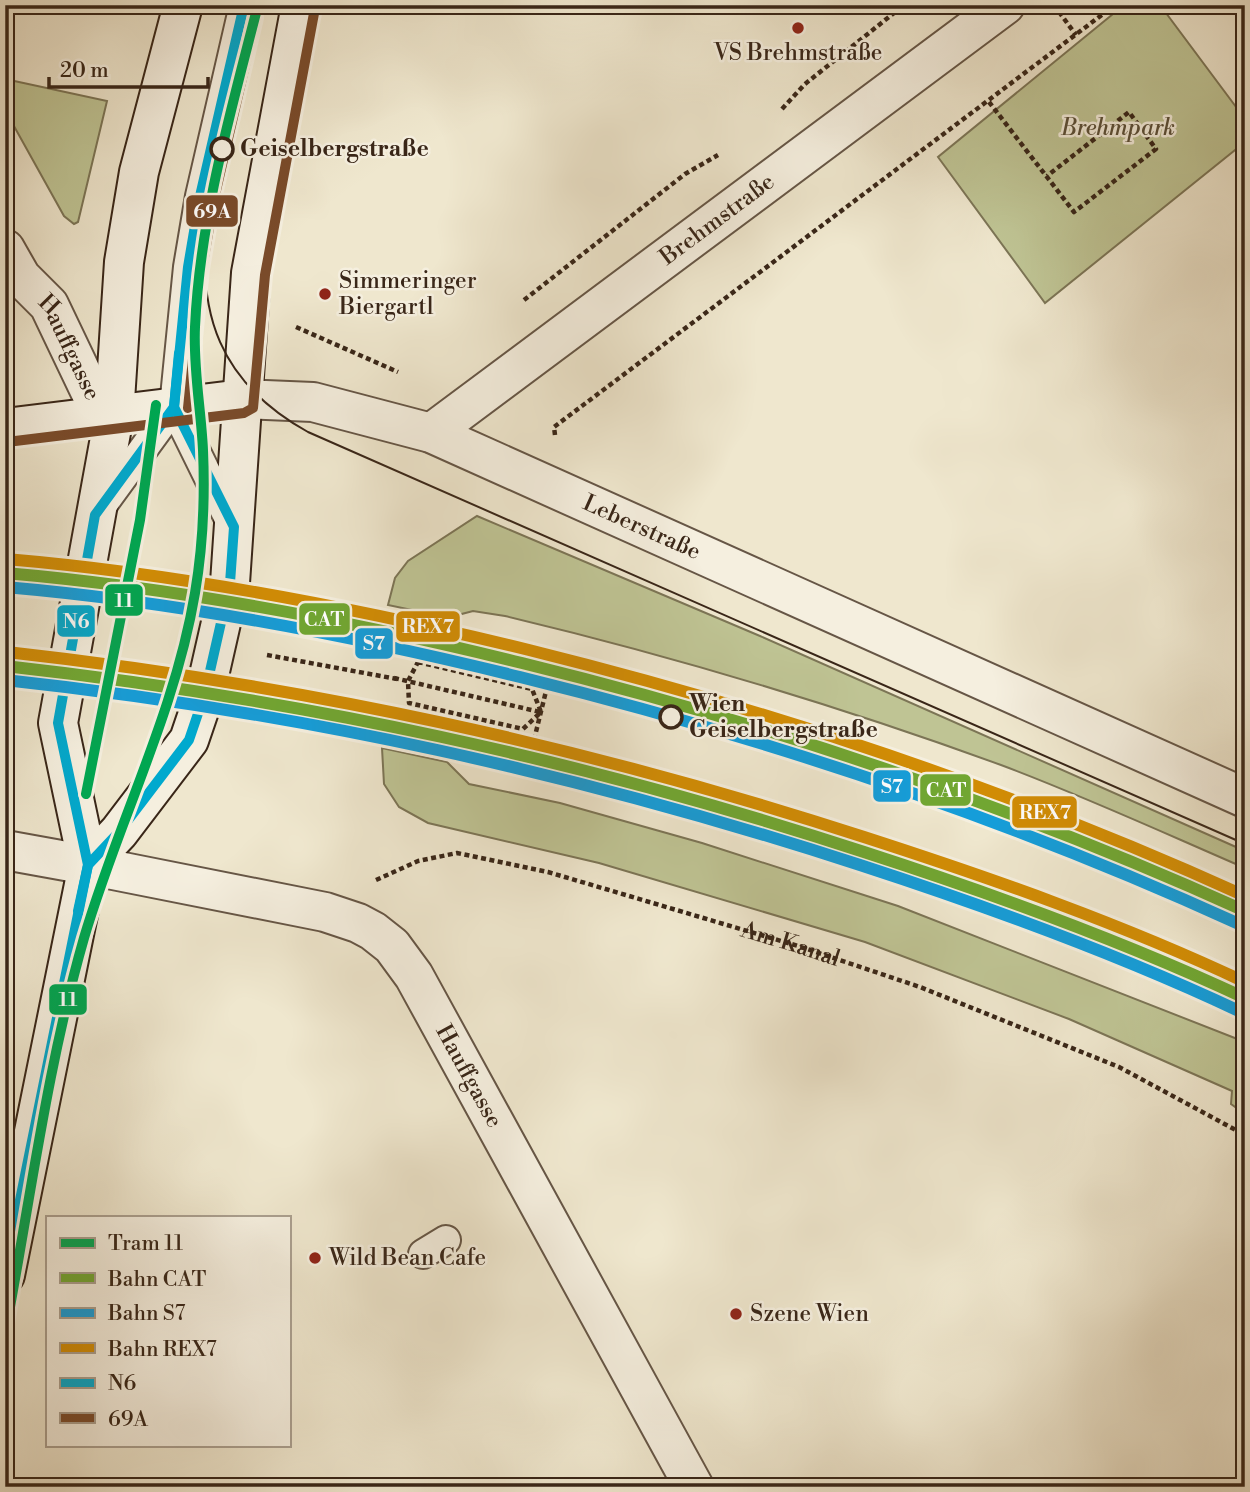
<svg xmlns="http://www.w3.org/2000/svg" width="1250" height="1492" font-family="'Libre Bodoni',serif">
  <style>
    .green { fill: #bfc494; stroke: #7c7556; stroke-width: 2 }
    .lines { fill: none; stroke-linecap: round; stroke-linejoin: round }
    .service-casing { stroke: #665646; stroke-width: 32 }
    .minor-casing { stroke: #665646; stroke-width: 42 }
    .tertiary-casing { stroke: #665646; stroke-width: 42 }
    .secondary-casing { stroke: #392618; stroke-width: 42 }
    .path { stroke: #392618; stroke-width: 4.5; stroke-dasharray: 5 3.5; stroke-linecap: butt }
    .service { stroke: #f5efdf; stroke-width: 28 }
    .minor { stroke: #f5efdf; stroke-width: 38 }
    .tertiary { stroke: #f5efdf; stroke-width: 38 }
    .secondary { stroke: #f5efdf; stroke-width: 38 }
    .tram { stroke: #392618; stroke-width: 2 }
    .bus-1-casing { stroke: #f5efdf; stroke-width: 16 }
    .bus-2-casing { stroke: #f5efdf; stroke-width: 16 }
    .bus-1 { stroke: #00a9ce; stroke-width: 10 }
    .bus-2 { stroke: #7a4b2a; stroke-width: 10 }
    .rail-1-casing { stroke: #f5efdf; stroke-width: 18 }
    .rail-2-casing { stroke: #f5efdf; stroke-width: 18 }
    .rail-3-casing { stroke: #f5efdf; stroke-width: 18 }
    .rail-1 { stroke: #71a632; stroke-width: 12 }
    .rail-2 { stroke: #159dd9; stroke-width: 12 }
    .rail-3 { stroke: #d18c05; stroke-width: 12 }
    .tram-1-casing { stroke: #f5efdf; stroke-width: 16 }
    .tram-1 { stroke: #00a651; stroke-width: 10 }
    .poi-dot { fill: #8f2418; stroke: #f5efdf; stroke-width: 2.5 }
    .stop-dot { fill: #f5efdf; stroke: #392618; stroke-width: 3.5 }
    .labels { text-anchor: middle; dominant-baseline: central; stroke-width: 5; stroke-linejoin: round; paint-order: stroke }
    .poi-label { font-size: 23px; fill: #392618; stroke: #f5efdf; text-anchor: start }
    .park-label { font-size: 23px; font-style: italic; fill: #5a4e37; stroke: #f5efdf }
    .stop-label { font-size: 23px; font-weight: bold; fill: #392618; stroke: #f5efdf; text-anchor: start }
    .street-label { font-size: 23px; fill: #392618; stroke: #f5efdf }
    .line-badge { stroke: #f5efdf; stroke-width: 2.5 }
    .badge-label { font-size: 19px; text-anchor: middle; font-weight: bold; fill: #fff }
  </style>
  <rect width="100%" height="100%" fill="#efe7ce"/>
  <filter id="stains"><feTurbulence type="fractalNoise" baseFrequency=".00286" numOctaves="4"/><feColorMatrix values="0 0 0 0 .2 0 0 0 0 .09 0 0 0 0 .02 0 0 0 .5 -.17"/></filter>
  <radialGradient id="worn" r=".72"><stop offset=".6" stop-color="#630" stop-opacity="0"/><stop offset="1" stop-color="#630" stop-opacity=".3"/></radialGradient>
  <g class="green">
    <polygon points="1124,5 1160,5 1245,119 1245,142 1045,303 938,157"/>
    <polygon points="5,79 107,101 78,222 74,224 64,216 5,110"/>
    <path d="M 477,516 L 760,636 L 1245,851 L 1245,868 C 1164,833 1084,796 1001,765 C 839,706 673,656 505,616 L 473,611 L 458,615 L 455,619 L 388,605 L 395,578 L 408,561 Z"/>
    <polygon points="382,748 447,762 469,784 560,803 702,843 898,906 1245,1042 1245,1114 1231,1104 1232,1091 1069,1019 865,942 599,863 428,823 399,807 384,784"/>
  </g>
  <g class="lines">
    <defs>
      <g id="service">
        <polyline points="174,407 233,527"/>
        <polyline points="101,507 174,407 188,267 200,196 244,5"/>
        <polyline points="423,1254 446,1240"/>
      </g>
      <g id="minor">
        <path id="s2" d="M 5,249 L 21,277 L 49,305 L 102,416"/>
        <path id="s3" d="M 431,433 L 1005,5"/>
        <polyline points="5,850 88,865"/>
      </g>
      <g id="tertiary">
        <path id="s4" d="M 242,399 L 313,402 L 431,433 L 1245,798"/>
        <path id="s5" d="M 88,865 L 325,912 L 358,923 L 373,931 L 392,946 L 414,976 L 694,1487"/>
      </g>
      <g id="secondary">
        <polyline points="5,428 242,399"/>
        <polyline points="88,865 119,832 189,740 205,693 230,583 251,273 301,5"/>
        <polyline points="5,1275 88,865 58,723 114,416 124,262 139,172 183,5"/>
      </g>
    </defs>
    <use href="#service" class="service-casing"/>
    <use href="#minor" class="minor-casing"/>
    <use href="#tertiary" class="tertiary-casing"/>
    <use href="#secondary" class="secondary-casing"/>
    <g class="path">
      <polyline points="1054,5 1076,35"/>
      <polyline points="989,102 1074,212 1156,149 1129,112 1047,176"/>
      <polyline points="782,109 805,84 904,5"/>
      <polyline points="524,300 685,174 718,155"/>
      <polyline points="296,327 398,372"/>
      <polyline points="555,435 554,427 1115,5"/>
      <polyline points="267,655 397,679"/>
      <polygon points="418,662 532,689 541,712 523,729 409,703 408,681"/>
      <polyline points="394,678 540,712"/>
      <polyline points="534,740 548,683"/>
      <path id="s1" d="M 376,880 L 418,861 L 457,853 L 548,872 L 798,946 L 920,987 L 1119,1067 L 1245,1135"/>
    </g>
    <use href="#service" class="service"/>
    <use href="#minor" class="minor"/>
    <use href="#tertiary" class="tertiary"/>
    <use href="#secondary" class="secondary"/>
    <path class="tram" d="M 208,217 C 195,313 220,383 308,432 L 1245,844"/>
    <defs>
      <g id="bus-1">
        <polyline points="78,911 88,865 58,723 95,515 174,407 179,353"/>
        <polyline points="5,1274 88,865 119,832 189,740 205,693 230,583 234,527 174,407 188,267 200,196 244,5"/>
      </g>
      <g id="bus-2">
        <polyline points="188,408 202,269 214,199 256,18"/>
        <polyline points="7,442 244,413 253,408 265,275 315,8"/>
      </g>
    </defs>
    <use href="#bus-1" class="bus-1-casing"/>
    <use href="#bus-2" class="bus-2-casing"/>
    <use href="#bus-1" class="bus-1"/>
    <use href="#bus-2" class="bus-2"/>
    <defs>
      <g id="rail-1">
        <path d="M 5,573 C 180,588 352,621 522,663 C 771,724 1011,805 1245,911"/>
        <path d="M 5,666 C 302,699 580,759 864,852 C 994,894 1121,940 1245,998"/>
      </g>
      <g id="rail-2">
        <path d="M 5,587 C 179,602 350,635 520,677 C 768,738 1007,818 1239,924"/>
        <path d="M 5,680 C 301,712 577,773 860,865 C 989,907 1116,953 1239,1011"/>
      </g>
      <g id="rail-3">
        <path d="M 6,559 C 183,574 357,608 529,650 C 775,711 1014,791 1245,896"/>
        <path d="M 7,652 C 303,685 581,745 864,837 C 994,879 1122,924 1245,982"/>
      </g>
    </defs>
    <use href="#rail-1" class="rail-1-casing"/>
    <use href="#rail-2" class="rail-2-casing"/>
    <use href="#rail-3" class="rail-3-casing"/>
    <use href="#rail-1" class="rail-1"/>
    <use href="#rail-2" class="rail-2"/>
    <use href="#rail-3" class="rail-3"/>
    <defs>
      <g id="tram-1">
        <polyline points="86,794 140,520 156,405"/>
        <path d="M 5,1334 C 30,1202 47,1067 84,938 C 118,822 175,713 195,593 C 203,546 205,497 203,450 C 201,409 193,368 195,327 C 200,217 231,111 258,5"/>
      </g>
    </defs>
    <use href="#tram-1" class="tram-1-casing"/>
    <use href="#tram-1" class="tram-1"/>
  </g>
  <g class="poi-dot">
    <circle cx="798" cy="28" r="7"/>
    <circle cx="325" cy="294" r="7"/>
    <circle cx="315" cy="1258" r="7"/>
    <circle cx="736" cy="1314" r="7"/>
  </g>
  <g class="stop-dot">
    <circle cx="222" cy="149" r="11"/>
    <circle cx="671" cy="717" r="11"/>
  </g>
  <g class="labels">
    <g class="poi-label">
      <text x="798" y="53" text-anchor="middle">VS Brehmstraße</text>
      <text x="339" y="281">Simmeringer<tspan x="339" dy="26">Biergartl</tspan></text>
      <text x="329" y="1258">Wild Bean Cafe</text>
      <text x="750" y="1314">Szene Wien</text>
    </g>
    <g class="park-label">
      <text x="1118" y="128">Brehmpark</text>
    </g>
    <g class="stop-label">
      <text x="240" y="149">Geiselbergstraße</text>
      <text x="689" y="704">Wien<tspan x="689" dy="26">Geiselbergstraße</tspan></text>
    </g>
    <g class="street-label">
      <text stroke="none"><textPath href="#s3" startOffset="357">Brehmstraße</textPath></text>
      <text stroke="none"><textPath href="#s2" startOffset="119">Hauffgasse</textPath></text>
      <text stroke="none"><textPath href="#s4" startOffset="424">Leberstraße</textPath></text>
      <text stroke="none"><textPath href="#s1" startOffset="432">Am Kanal</textPath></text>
      <text stroke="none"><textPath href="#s5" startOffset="469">Hauffgasse</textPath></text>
    </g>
  </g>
  <g class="line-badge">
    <rect x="185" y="194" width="54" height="34" rx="7" fill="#7a4b2a"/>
    <rect x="104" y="583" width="40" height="34" rx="7" fill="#00a651"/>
    <rect x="298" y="602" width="53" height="34" rx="7" fill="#71a632"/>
    <rect x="56" y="604" width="40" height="34" rx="7" fill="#00a9ce"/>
    <rect x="395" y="610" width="66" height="33" rx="7" fill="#d18c05"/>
    <rect x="354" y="627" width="40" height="33" rx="7" fill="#159dd9"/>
    <rect x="872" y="769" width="40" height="34" rx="7" fill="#159dd9"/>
    <rect x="919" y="773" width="53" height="34" rx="7" fill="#71a632"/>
    <rect x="1011" y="795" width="67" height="34" rx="7" fill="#d18c05"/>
    <rect x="48" y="983" width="40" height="33" rx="7" fill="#00a651"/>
  </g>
  <g class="badge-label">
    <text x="212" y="218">69A</text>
    <text x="124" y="607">11</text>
    <text x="324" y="626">CAT</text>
    <text x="76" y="628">N6</text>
    <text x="428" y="633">REX7</text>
    <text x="374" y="650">S7</text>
    <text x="892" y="793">S7</text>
    <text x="946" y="797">CAT</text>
    <text x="1045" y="819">REX7</text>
    <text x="68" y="1006">11</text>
  </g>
  <rect width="1250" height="1492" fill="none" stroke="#efe7ce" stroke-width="28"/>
  <rect x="7" y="7" width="1236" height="1478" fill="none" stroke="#392618" stroke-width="3.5"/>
  <rect x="14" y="14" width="1222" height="1464" fill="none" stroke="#392618" stroke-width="2"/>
  <rect x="46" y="1216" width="245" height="231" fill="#f5efdf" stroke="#aa9f8f" stroke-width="2"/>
  <rect x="60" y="1238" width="35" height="10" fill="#00a651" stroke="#aa9f8f" stroke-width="2"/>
  <text x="108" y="1250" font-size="21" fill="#392618">Tram 11</text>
  <rect x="60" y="1273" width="35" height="10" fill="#71a632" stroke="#aa9f8f" stroke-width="2"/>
  <text x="108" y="1286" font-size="21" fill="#392618">Bahn CAT</text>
  <rect x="60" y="1308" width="35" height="10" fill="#159dd9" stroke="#aa9f8f" stroke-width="2"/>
  <text x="108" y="1320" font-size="21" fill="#392618">Bahn S7</text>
  <rect x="60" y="1343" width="35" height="10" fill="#d18c05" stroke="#aa9f8f" stroke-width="2"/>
  <text x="108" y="1356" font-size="21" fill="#392618">Bahn REX7</text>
  <rect x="60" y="1378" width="35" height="10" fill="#00a9ce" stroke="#aa9f8f" stroke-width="2"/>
  <text x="108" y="1390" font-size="21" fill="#392618">N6</text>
  <rect x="60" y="1413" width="35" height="10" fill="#7a4b2a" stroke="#aa9f8f" stroke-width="2"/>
  <text x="108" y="1426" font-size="21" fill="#392618">69A</text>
  <path d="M49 77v10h159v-10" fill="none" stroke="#392618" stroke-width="3.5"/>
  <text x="60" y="77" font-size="21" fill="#392618" stroke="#f5efdf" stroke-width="5" paint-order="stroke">20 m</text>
  <rect width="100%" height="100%" filter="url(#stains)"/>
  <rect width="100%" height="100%" fill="url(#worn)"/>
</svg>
